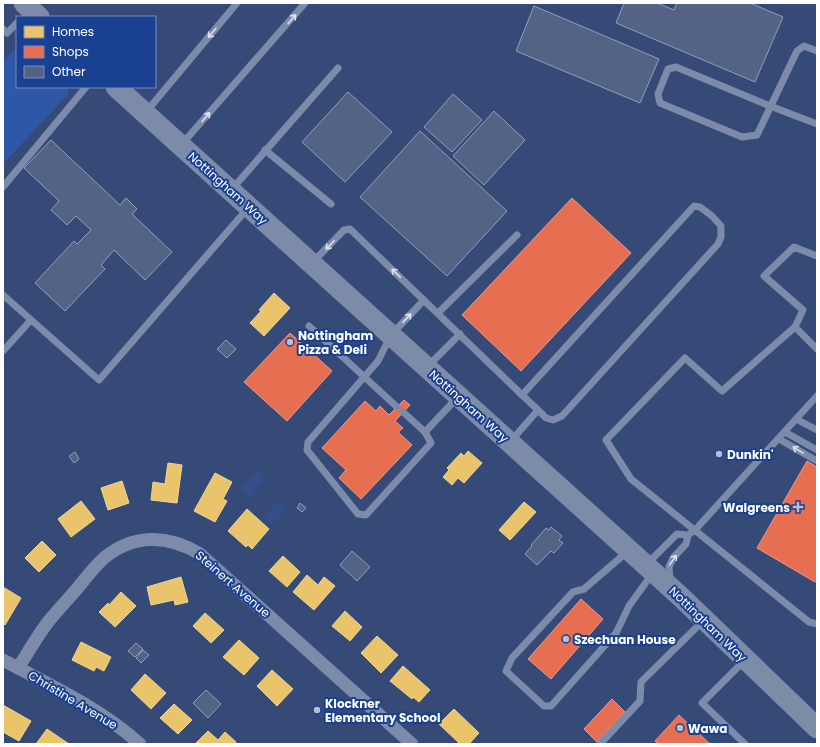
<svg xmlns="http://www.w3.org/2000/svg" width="820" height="747" font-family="Poppins,sans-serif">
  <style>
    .green { fill: #2e57a8 }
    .water { fill: #334e89 }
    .homes { fill: #e9c46a; stroke: #f0d697 }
    .shops { fill: #e76f51; stroke: #ee9a85 }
    .building { fill: #526386; stroke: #929fb8 }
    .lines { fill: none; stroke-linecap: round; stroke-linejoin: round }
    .service { stroke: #7d8baa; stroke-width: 7 }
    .minor { stroke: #7d8baa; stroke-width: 13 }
    .primary { stroke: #7c8ba8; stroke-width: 21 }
    .oneway { stroke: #dee2ea }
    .poi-dot { fill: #b8c0cf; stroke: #1a4092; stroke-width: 1.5 }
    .labels { text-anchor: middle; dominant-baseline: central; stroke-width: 4; stroke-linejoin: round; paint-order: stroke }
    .street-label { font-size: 12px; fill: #fff; stroke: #1a4092 }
    .poi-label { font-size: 12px; font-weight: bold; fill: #fff; stroke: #1a4092; text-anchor: start }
  </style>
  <rect width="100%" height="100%" fill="#354a77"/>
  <polygon class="green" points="17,48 17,87 68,87 68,94 3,164 3,61"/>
  <g class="water">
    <polygon points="257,470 267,479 250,497 240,488"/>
    <polygon points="278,501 286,508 272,525 263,518"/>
  </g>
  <g class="homes">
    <polygon points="274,293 290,308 264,336 250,323 261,311 259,310"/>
    <polygon points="468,451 482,463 464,483 458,478 452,485 443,477 449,470 447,468 461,453 464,456"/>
    <polygon points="168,463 182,465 177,503 151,500 153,482 165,484"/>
    <polygon points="215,473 232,482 223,499 227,501 215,522 194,511"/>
    <polygon points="122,481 129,503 108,510 101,488"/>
    <polygon points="81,501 95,519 71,537 58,519"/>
    <polygon points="524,502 536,512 510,540 499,530"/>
    <polygon points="247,509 269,529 252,549 248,545 246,547 228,531"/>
    <polygon points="42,541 56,555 39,572 25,558"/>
    <polygon points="283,556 300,572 287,587 269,571"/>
    <polygon points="307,575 318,585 324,577 335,586 314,610 293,592"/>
    <polygon points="181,577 188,602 175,605 174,600 151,605 147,587"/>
    <polygon points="3,587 21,598 5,625 3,623"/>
    <polygon points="121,592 136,606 115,627 99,612 108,603 109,605"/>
    <polygon points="345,611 362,627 350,641 332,626"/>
    <polygon points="205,613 224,630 211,643 193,626"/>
    <polygon points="377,636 398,655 381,673 361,653"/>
    <polygon points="239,640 259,658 244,675 223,657"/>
    <polygon points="81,642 111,657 104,671 96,667 94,671 72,660"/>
    <polygon points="403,666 430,690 419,702 413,697 412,699 390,681"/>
    <polygon points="272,670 293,689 277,706 257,686"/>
    <polygon points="145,674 166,693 151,709 131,690"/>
    <polygon points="174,704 192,720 178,734 160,718"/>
    <polygon points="3,705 31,721 19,741 3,732"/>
    <polygon points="454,709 479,733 469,744 460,744 439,724"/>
    <polygon points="47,729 69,744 36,744"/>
    <polygon points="208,731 218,740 225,732 236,742 235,744 195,744"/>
  </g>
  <g class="shops">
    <polygon points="572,198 631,253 521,371 462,315"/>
    <polygon points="290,333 332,371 287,421 244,382"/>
    <polygon points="404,400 410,405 395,421 403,428 398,432 412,445 361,499 339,478 346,470 322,448 365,401 376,411 380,406 389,415"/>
    <polygon points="807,461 817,467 817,581 815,582 757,548"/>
    <polygon points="581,599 603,619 551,679 528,659"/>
    <polygon points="612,699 625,712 597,742 584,729"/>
    <polygon points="679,715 710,744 658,744 655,741"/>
  </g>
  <g class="building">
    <polygon points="624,3 657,3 674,10 677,3 750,3 783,17 755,82 616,23"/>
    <polygon points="534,6 659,59 640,103 516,51"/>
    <polygon points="348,92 392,132 345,182 302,142"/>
    <polygon points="453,94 482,120 452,152 424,127"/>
    <polygon points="494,111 525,140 484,185 453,156"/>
    <polygon points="420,131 507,211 447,276 360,197"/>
    <polygon points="51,140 120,205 126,198 137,209 132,214 172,252 145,280 114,250 101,265 105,269 65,311 35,283 74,241 77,244 91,230 76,216 67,225 51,210 59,201 24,168"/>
    <polygon points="226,340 236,349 227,358 217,349"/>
    <polygon points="75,452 79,459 74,463 69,456"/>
    <polygon points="300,503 306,508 302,512 297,508"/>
    <polygon points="551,527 562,536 559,540 563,543 554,553 551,551 537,565 525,554 532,546 531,545 546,528 549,530"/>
    <polygon points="352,551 370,567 357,581 340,565"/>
    <polygon points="136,643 143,649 135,657 128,651"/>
    <polygon points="143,650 149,655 141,663 136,658"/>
    <polygon points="206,690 221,704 208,718 193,703"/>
  </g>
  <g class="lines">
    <g class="service">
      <polyline points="3,29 7,33 17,23"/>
      <polyline points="817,51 804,46 797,51 757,135 742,137 660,103 658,94 668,69 676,67 770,106 817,124"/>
      <polyline points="146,112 237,3"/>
      <polyline points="182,144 305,3"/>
      <polyline points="265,150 331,204"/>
      <polyline points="3,187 86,87"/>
      <polyline points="232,189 338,68"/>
      <polyline points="313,262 344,230 350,229 522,395"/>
      <polyline points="3,295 99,380 248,208"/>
      <polyline points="424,300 391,335 378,361 308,442 307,450 358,514 366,515 431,443 425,432"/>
      <polyline points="438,313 517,235"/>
      <polyline points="309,326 397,407"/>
      <polyline points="795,327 803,310 764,276 794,247 817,256"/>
      <polyline points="817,349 795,327 722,391 685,358 606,440 631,479 809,622 817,624"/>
      <polyline points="3,351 31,320"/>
      <polyline points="428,366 460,334"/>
      <polyline points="817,396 796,419 817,430"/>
      <polyline points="403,412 425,432 457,398"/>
      <polyline points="785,432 817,450"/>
      <polyline points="779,439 817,461"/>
      <polyline points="511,441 538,410 546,418 553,420 562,416 718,244 721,237 721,226 712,216 700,207 694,206 522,395 538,410"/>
      <polyline points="628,551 584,589 573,592 512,658 506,671 544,706 551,706 616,633 629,606 652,574"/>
      <polyline points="647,564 677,534 688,535 695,530 796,419"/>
      <polyline points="670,580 669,567 673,558 686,544 688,535"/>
      <polyline points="744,661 702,703 745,744"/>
      <polyline points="600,744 640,701 641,682 704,620"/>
    </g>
    <g class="minor">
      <path d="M 3,660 C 50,685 100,708 140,744"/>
      <path d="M 18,668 C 28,653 37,636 48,622 C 57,611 67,600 76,590 C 85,579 94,567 104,558 C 134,533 169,535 200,554 L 412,744"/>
    </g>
    <g class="primary">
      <polyline points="24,3 39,17"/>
      <polyline points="116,87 681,597 817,728"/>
    </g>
  </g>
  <defs><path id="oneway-shaft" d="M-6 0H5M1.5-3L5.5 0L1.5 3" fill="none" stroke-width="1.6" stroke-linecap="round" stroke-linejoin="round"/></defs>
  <g class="oneway">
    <use href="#oneway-shaft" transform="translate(292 19) rotate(-49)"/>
    <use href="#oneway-shaft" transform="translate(212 33) rotate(131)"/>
    <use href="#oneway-shaft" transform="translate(206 117) rotate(-49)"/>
    <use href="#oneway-shaft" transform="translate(330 245) rotate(134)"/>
    <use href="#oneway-shaft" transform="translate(396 273) rotate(-136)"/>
    <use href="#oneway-shaft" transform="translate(407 318) rotate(-47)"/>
    <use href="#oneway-shaft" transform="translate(798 450) rotate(-149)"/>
    <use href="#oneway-shaft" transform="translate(673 560) rotate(-55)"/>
  </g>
  <g class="poi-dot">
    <circle cx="290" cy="342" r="4"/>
    <circle cx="719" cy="454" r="4"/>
    <path d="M796 501h4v4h4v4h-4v4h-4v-4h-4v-4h4z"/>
    <circle cx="566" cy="639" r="4"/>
    <circle cx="317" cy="710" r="4"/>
    <circle cx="680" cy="728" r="4"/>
  </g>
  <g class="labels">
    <g class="street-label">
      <text transform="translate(228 188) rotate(42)">Nottingham Way</text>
      <text transform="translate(469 406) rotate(42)">Nottingham Way</text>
      <text transform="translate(233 584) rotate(41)">Steinert Avenue</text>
      <text transform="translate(708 624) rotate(44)">Nottingham Way</text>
      <text transform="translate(73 700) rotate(31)">Christine Avenue</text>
    </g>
    <g class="poi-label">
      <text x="298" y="335">Nottingham<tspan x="298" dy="14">Pizza &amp; Deli</tspan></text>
      <text x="727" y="454">Dunkin'</text>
      <text x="790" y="507" text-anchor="end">Walgreens</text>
      <text x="574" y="639">Szechuan House</text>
      <text x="325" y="703">Klockner<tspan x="325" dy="14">Elementary School</tspan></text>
      <text x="688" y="728">Wawa</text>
    </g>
  </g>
  <rect width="820" height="747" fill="none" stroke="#ffffff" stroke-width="8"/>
  <rect x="16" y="16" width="140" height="72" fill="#1a4092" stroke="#768cbe"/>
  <rect x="24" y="26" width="20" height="12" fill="#e9c46a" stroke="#768cbe"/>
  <text x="52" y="36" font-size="12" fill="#ffffff">Homes</text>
  <rect x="24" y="46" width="20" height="12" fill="#e76f51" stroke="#768cbe"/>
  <text x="52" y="56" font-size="12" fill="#ffffff">Shops</text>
  <rect x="24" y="66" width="20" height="12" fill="#526386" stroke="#768cbe"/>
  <text x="52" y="76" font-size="12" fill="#ffffff">Other</text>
</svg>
